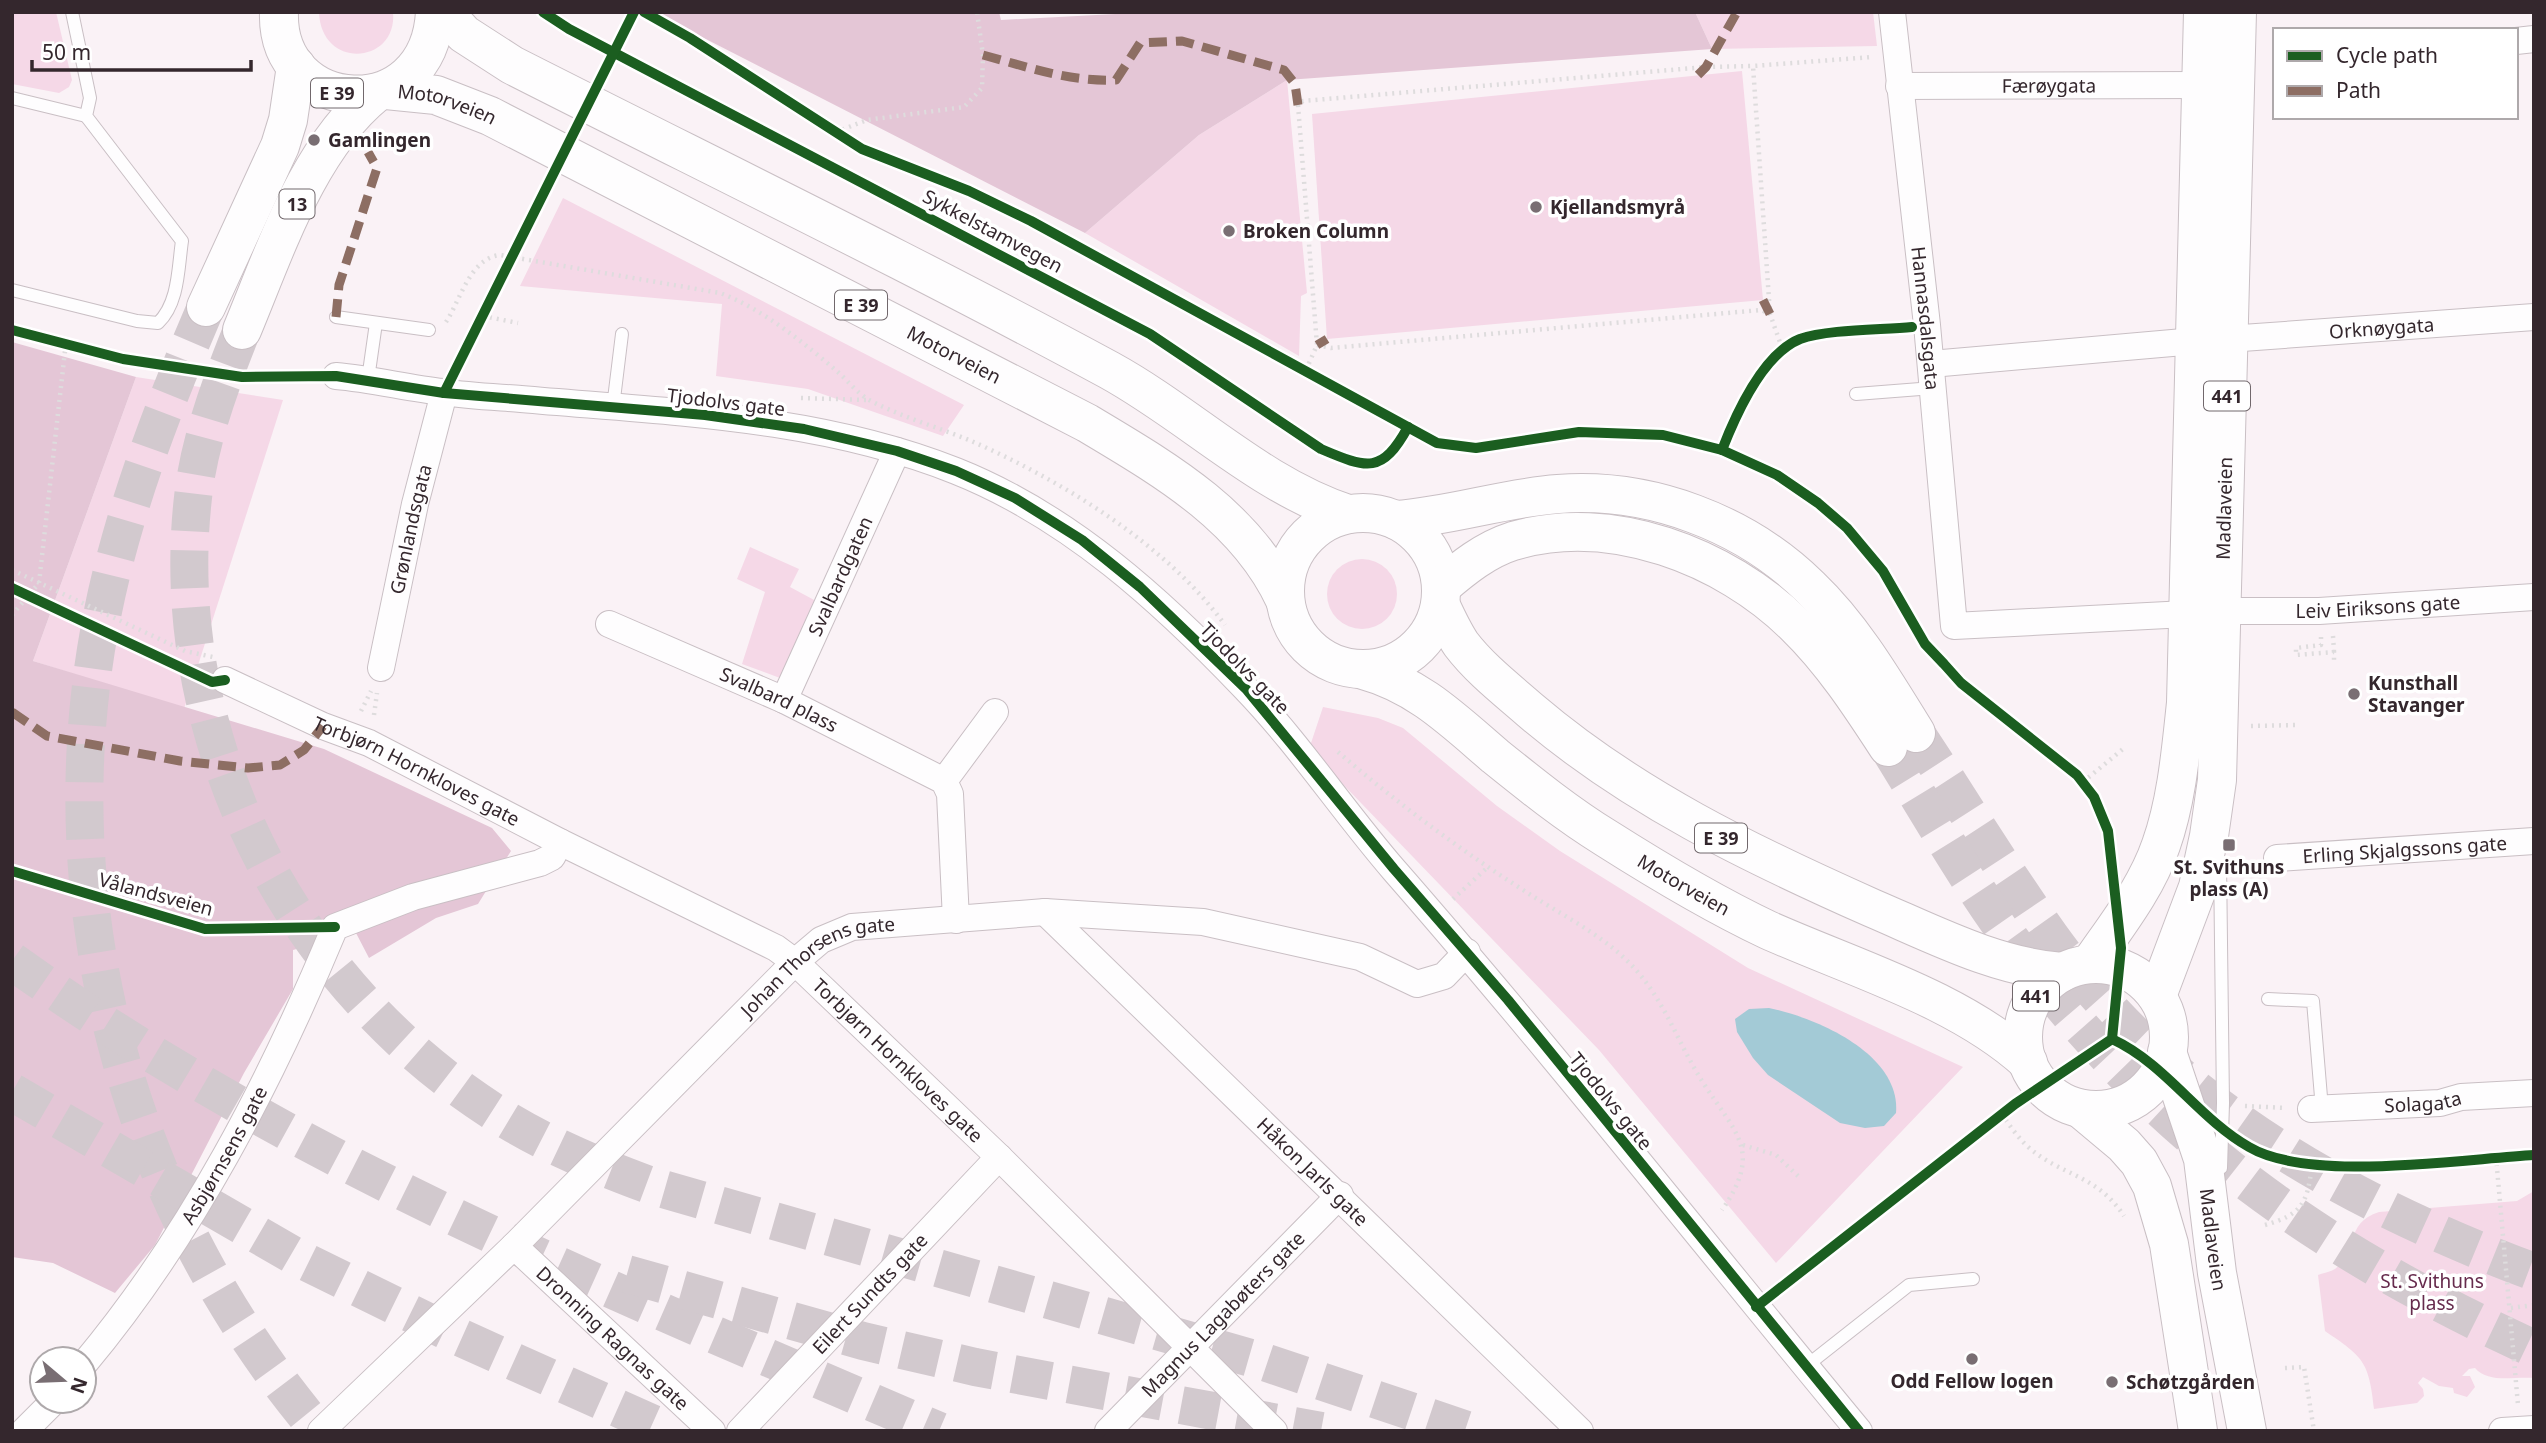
<svg xmlns="http://www.w3.org/2000/svg" width="2546" height="1443" font-family="'Noto Sans',sans-serif">
  <style>
    .green { fill: #f5d8e7 }
    .forest { fill: #e4c6d6 }
    .water { fill: #a3cad6 }
    .lines { fill: none; stroke-linecap: round; stroke-linejoin: round }
    .highway-tunnel { stroke: #d2c9ce; stroke-width: 38; stroke-dasharray: 38 19; stroke-linecap: butt }
    .lane-casing { stroke: #c9bfc4; stroke-width: 14 }
    .street-casing { stroke: #c9bfc4; stroke-width: 28 }
    .primary-casing { stroke: #c9bfc4; stroke-width: 40 }
    .highway-casing { stroke: #c9bfc4; stroke-width: 40 }
    .path { stroke: #dedcdd; stroke-width: 4.5; stroke-dasharray: 2 5; stroke-linecap: butt }
    .lane { stroke: #fefdfe; stroke-width: 12 }
    .street { stroke: #fefdfe; stroke-width: 26 }
    .primary { stroke: #fefdfe; stroke-width: 38 }
    .highway { stroke: #fefdfe; stroke-width: 38 }
    .quiet { stroke: #8d6e63; stroke-width: 9; stroke-dasharray: 18 9; stroke-linecap: butt }
    .cycleway-casing { stroke: #fff; stroke-width: 15 }
    .cycleway { stroke: #1b5e20; stroke-width: 10 }
    .poi-dot { fill: #796e73; stroke: #fff; stroke-width: 2.5 }
    .labels { text-anchor: middle; dominant-baseline: central; stroke-width: 7; stroke-linejoin: round; paint-order: stroke }
    .shield { fill: #fff; stroke: #71686c; stroke-width: 2 }
    .shield-label { font-size: 18px; font-weight: bold; fill: #34272d }
    .street-label { font-size: 19px; fill: #34272d; stroke: #fff }
    .poi-label { font-size: 19px; font-weight: bold; fill: #34272d; stroke: #fff; text-anchor: start }
    .park-label { font-size: 19px; fill: #662b4d; stroke: #fff }
  </style>
  <rect width="100%" height="100%" fill="#faf2f6"/>
  <g class="green">
    <polygon points="12,12 56,12 72,80 69,87 59,93 12,84"/>
    <path d="M 319,12 L 393,12 C 398,64 321,71 319,12 Z"/>
    <polygon points="1695,12 1873,12 1877,46 1712,49"/>
    <polygon points="1742,71 1763,300 1327,339 1312,114"/>
    <polygon points="1287,80 1307,293 1301,296 1299,356 1085,233 1199,135"/>
    <polygon points="563,198 964,405 943,436 808,389 716,376 722,304 520,286"/>
    <polygon points="136,377 283,400 184,709 33,661"/>
    <polygon points="750,547 799,569 790,587 816,601 780,678 742,664 765,592 737,579"/>
    <circle cx="1362" cy="594" r="35"/>
    <polygon points="1323,707 1378,718 1403,728 1497,806 1560,851 1748,968 1963,1067 1776,1263 1599,1050 1309,749"/>
    <path d="M 2534,1191 L 2534,1378 C 2514,1376 2489,1384 2475,1368 L 2469,1369 L 2462,1376 L 2470,1376 L 2475,1387 L 2467,1397 L 2454,1393 L 2453,1388 L 2439,1386 L 2423,1377 L 2418,1383 L 2423,1389 L 2424,1396 L 2417,1403 L 2374,1409 C 2369,1361 2363,1357 2325,1331 L 2318,1275 C 2323,1273 2330,1272 2335,1269 C 2358,1253 2344,1223 2379,1212 L 2517,1201 Z"/>
  </g>
  <g class="forest">
    <polygon points="653,12 999,12 1001,20 1153,12 1695,12 1712,49 1287,80 1199,135 1085,233"/>
    <polygon points="12,342 136,377 33,661 324,749 492,828 511,851 478,904 436,918 369,958 356,933 293,950 293,989 244,1073 155,1245 115,1293 53,1263 12,1257"/>
  </g>
  <path class="water" d="M 1769,1008 C 1817,1018 1901,1054 1896,1113 L 1884,1126 L 1865,1128 L 1840,1123 L 1768,1075 L 1753,1058 L 1737,1032 L 1735,1019 L 1749,1009 Z"/>
  <g class="lines">
    <g class="highway-tunnel">
      <path d="M 206,307 C 154,428 106,554 91,686 C 59,954 144,1226 319,1431"/>
      <path d="M 242,330 C 222,380 201,436 194,489 C 163,734 288,981 494,1112 C 542,1143 595,1165 649,1185 L 1261,1361 L 1470,1431"/>
      <path d="M 1916,733 C 1960,800 2003,870 2050,936 C 2171,1104 2345,1201 2534,1272"/>
      <path d="M 1888,747 C 1932,818 1973,890 2023,956 C 2165,1143 2324,1252 2534,1349"/>
      <path d="M 12,961 C 296,1164 621,1294 939,1431"/>
      <polyline points="12,1092 298,1258 459,1337 669,1431"/>
      <polyline points="627,1274 863,1341 975,1367 1321,1431"/>
    </g>
    <defs>
      <g id="lane">
        <polyline points="12,98 86,116"/>
        <path d="M 12,290 L 137,321 L 158,323 C 179,303 178,268 182,241 L 86,116 L 90,98 L 72,12"/>
        <polyline points="336,317 429,330"/>
        <polyline points="368,379 376,323"/>
        <polyline points="1856,394 1933,388"/>
        <polyline points="613,407 622,334"/>
        <polyline points="2220,861 2223,1103 2221,1168"/>
        <polyline points="2268,999 2313,1001 2322,1109"/>
        <polyline points="1805,1367 1909,1285 1973,1279"/>
      </g>
      <g id="street">
        <path id="s1" d="M 1892,12 L 1927,325 L 1954,626 L 2186,614"/>
        <polyline points="2516,41 2534,39"/>
        <path id="s2" d="M 1899,86 L 2200,85"/>
        <path id="s3" d="M 2228,339 L 2534,317"/>
        <polyline points="1931,364 2195,341"/>
        <path d="M 336,376 C 372,379 407,388 443,392 C 469,396 495,397 521,399 C 667,412 818,416 956,471 C 1069,516 1162,601 1245,688 C 1299,744 1343,811 1394,870 C 1554,1053 1704,1244 1859,1431"/>
        <path id="s4" d="M 2220,611 L 2319,611 L 2534,597"/>
        <path id="s5" d="M 609,624 L 784,700 L 944,781 L 950,794 L 956,920"/>
        <path id="s6" d="M 381,668 L 415,504 L 444,393"/>
        <path id="s7" d="M 225,680 L 323,726 L 369,743 L 560,842 L 776,948 L 795,962 L 999,1157 L 1274,1431"/>
        <path id="s8" d="M 784,700 L 897,451"/>
        <polyline points="944,781 995,712"/>
        <path id="s9" d="M 2277,858 L 2534,841"/>
        <path id="s10" d="M 1045,912 L 1580,1431"/>
        <path id="s11" d="M 2311,1109 L 2440,1103 L 2461,1097 L 2534,1093"/>
        <path id="s12" d="M 514,1246 L 712,1431"/>
        <path id="s13" d="M 84,1364 C 192,1235 271,1081 335,927 L 413,897 L 540,863 L 552,857 L 560,842"/>
        <polyline points="24,1431 54,1401"/>
        <path id="s14" d="M 321,1431 L 514,1246 L 795,962 L 821,940 L 852,927 L 1045,912 L 1203,922 L 1360,957 L 1417,984 L 1444,976 L 1467,952"/>
        <path id="s15" d="M 740,1431 L 999,1157"/>
        <path id="s16" d="M 1108,1431 L 1340,1195"/>
        <polyline points="2502,1431 2534,1429"/>
      </g>
      <g id="primary">
        <path d="M 2090,964 C 2116,926 2146,889 2161,845 C 2177,800 2181,749 2186,703 L 2203,12"/>
        <circle cx="2096" cy="1037" r="73"/>
        <path id="s17" d="M 2157,996 L 2198,887 L 2209,836 L 2217,780 L 2237,12"/>
        <path id="s18" d="M 2167,1052 L 2203,1159 L 2217,1273 L 2247,1431"/>
        <polyline points="2081,1109 2124,1145 2139,1162 2152,1186 2169,1244 2198,1431"/>
      </g>
      <g id="highway">
        <path d="M 279,12 C 275,116 429,128 435,12"/>
        <path d="M 444,12 L 464,34 L 512,65 C 711,166 913,264 1109,370 C 1191,415 1259,485 1348,514"/>
        <path id="s19" d="M 386,90 L 436,95 L 490,116 L 1087,423 C 1164,469 1246,516 1285,600"/>
        <polyline points="206,307 280,146 288,120 296,66"/>
        <path d="M 242,330 C 275,251 308,148 376,93"/>
        <circle cx="1363" cy="591" r="78"/>
        <path d="M 1396,520 C 1452,516 1503,498 1558,494 C 1650,487 1745,523 1810,587 C 1853,628 1885,683 1916,733"/>
        <path d="M 1442,586 C 1463,568 1485,550 1513,541 C 1611,512 1725,556 1795,625 C 1832,661 1860,704 1888,747"/>
        <path d="M 1441,606 C 1447,619 1453,632 1461,644 C 1480,669 1506,689 1530,710 C 1632,797 1750,854 1872,908 C 1933,934 1996,967 2062,972"/>
        <path id="s20" d="M 1363,670 C 1418,685 1453,720 1495,756 C 1531,785 1567,814 1606,838 C 1658,871 1713,904 1768,930 C 1853,968 1959,999 2028,1062"/>
      </g>
    </defs>
    <use href="#lane" class="lane-casing"/>
    <use href="#street" class="street-casing"/>
    <use href="#primary" class="primary-casing"/>
    <use href="#highway" class="highway-casing"/>
    <g class="path">
      <polyline points="836,132 867,120 964,107 982,88 983,55 977,12"/>
      <polyline points="483,316 518,323"/>
      <path d="M 446,322 C 460,301 470,258 500,255 L 720,293 C 763,309 804,343 839,373 C 849,382 859,395 871,401 C 902,417 937,427 969,440 C 1061,480 1166,544 1225,625"/>
      <polyline points="1317,345 1331,348 1761,310 1770,314"/>
      <polyline points="1782,348 1770,314 1753,66 1872,57"/>
      <polyline points="1306,370 1317,345 1298,105 1303,101 1706,67 1753,66"/>
      <polyline points="801,398 868,400"/>
      <polyline points="12,570 185,651 213,657"/>
      <polyline points="12,615 39,583 67,333"/>
      <polyline points="2333,636 2334,652"/>
      <polyline points="2321,637 2321,645 2296,648 2296,655 2334,652 2334,660"/>
      <polyline points="361,711 371,691"/>
      <polyline points="374,715 377,693"/>
      <polyline points="2251,726 2296,725"/>
      <path d="M 1338,752 C 1395,801 1456,847 1520,888 C 1559,914 1605,935 1636,970 C 1667,1005 1679,1046 1704,1084 C 1736,1134 1763,1151 1722,1210"/>
      <polyline points="2083,782 2123,749"/>
      <polyline points="1453,899 1488,867"/>
      <polyline points="2245,1106 2286,1108"/>
      <path d="M 2002,1114 C 2009,1125 2017,1136 2026,1145 C 2059,1176 2096,1173 2124,1216"/>
      <polyline points="1743,1145 1776,1155 1798,1176"/>
      <polyline points="2496,1157 2518,1405"/>
      <path d="M 2265,1225 C 2303,1214 2307,1203 2312,1166"/>
      <polyline points="2511,1308 2534,1305"/>
      <polyline points="2285,1368 2304,1367 2314,1431"/>
    </g>
    <use href="#lane" class="lane"/>
    <use href="#street" class="street"/>
    <use href="#primary" class="primary"/>
    <use href="#highway" class="highway"/>
    <g class="quiet">
      <path d="M 983,55 C 1028,67 1069,82 1116,80 L 1140,43 L 1182,41 L 1284,70 L 1295,84 L 1298,105"/>
      <polyline points="1698,75 1706,67 1737,12"/>
      <polyline points="1763,300 1770,314"/>
      <polyline points="336,317 339,285 377,168 368,152"/>
      <polyline points="1317,345 1327,339"/>
      <polyline points="12,712 47,736 180,761 248,768 280,765 304,750 323,726"/>
    </g>
    <defs>
      <g id="cycleway">
        <path d="M 543,12 L 569,29 L 1150,334 L 1321,449 C 1368,469 1382,474 1408,427"/>
        <polyline points="644,12 690,38 862,149 969,191 1031,221 1437,443 1476,448 1579,432 1663,435 1722,450 1777,475 1818,503 1847,528 1883,571 1925,644 1944,664 1961,683 2077,775 2094,797 2108,831 2121,948 2112,1039 2015,1104 1756,1307"/>
        <polyline points="12,330 123,359 242,377 336,376 444,393 705,415 804,429 897,451 956,471 1015,498 1082,540 1140,587 1247,690 1394,869 1508,1000 1859,1431"/>
        <polyline points="444,393 634,12"/>
        <path d="M 1722,450 C 1736,414 1763,354 1800,339 C 1828,329 1882,330 1912,327"/>
        <polyline points="12,588 212,682 225,680"/>
        <polyline points="12,871 205,929 335,927"/>
        <path d="M 2112,1039 C 2166,1064 2198,1118 2249,1147 C 2310,1183 2461,1159 2534,1155"/>
      </g>
    </defs>
    <use href="#cycleway" class="cycleway-casing"/>
    <use href="#cycleway" class="cycleway"/>
  </g>
  <g class="poi-dot">
    <circle cx="314" cy="140" r="7"/>
    <circle cx="1536" cy="207" r="7"/>
    <circle cx="1229" cy="231" r="7"/>
    <circle cx="2354" cy="694" r="7"/>
    <rect x="2222" y="838" width="14" height="14" rx="3.5"/>
    <circle cx="1972" cy="1359" r="7"/>
    <circle cx="2112" cy="1382" r="7"/>
  </g>
  <g class="labels">
    <g class="shield">
      <rect x="311" y="78.5" width="52" height="29" rx="5"/>
      <rect x="279.5" y="189.5" width="35" height="29" rx="5"/>
      <rect x="835" y="290.5" width="52" height="29" rx="5"/>
      <rect x="2204" y="381.5" width="46" height="29" rx="5"/>
      <rect x="1695" y="823.5" width="52" height="29" rx="5"/>
      <rect x="2013" y="981.5" width="46" height="29" rx="5"/>
    </g>
    <g class="shield-label">
      <text x="337" y="93">E 39</text>
      <text x="297" y="204">13</text>
      <text x="861" y="305">E 39</text>
      <text x="2227" y="396">441</text>
      <text x="1721" y="838">E 39</text>
      <text x="2036" y="996">441</text>
    </g>
    <g class="street-label">
      <text stroke="none"><textPath href="#s2" startOffset="150">Færøygata</textPath></text>
      <text stroke="none"><textPath href="#s19" startOffset="63">Motorveien</textPath></text>
      <text transform="translate(993 231) rotate(28)">Sykkelstamvegen</text>
      <text stroke="none"><textPath href="#s1" startOffset="308">Hannasdalsgata</textPath></text>
      <text stroke="none"><textPath href="#s3" startOffset="154">Orknøygata</textPath></text>
      <text stroke="none"><textPath href="#s19" startOffset="630">Motorveien</textPath></text>
      <text transform="translate(726 402) rotate(7)">Tjodolvs gate</text>
      <text stroke="none"><textPath href="#s17" startOffset="497">Madlaveien</textPath></text>
      <text stroke="none"><textPath href="#s6" startOffset="142">Grønlandsgata</textPath></text>
      <text stroke="none"><textPath href="#s8" startOffset="136">Svalbardgaten</textPath></text>
      <text stroke="none"><textPath href="#s4" startOffset="158">Leiv Eiriksons gate</textPath></text>
      <text transform="translate(1245 668) rotate(46)">Tjodolvs gate</text>
      <text stroke="none"><textPath href="#s5" startOffset="186">Svalbard plass</textPath></text>
      <text stroke="none"><textPath href="#s7" startOffset="212">Torbjørn Hornkloves gate</textPath></text>
      <text stroke="none"><textPath href="#s9" startOffset="128">Erling Skjalgssons gate</textPath></text>
      <text stroke="none"><textPath href="#s20" startOffset="388">Motorveien</textPath></text>
      <text transform="translate(156 894) rotate(15)">Vålandsveien</text>
      <text stroke="none"><textPath href="#s14" startOffset="686">Johan Thorsens gate</textPath></text>
      <text stroke="none"><textPath href="#s7" startOffset="779">Torbjørn Hornkloves gate</textPath></text>
      <text transform="translate(1611 1101) rotate(51)">Tjodolvs gate</text>
      <text stroke="none"><textPath href="#s11" startOffset="112">Solagata</textPath></text>
      <text stroke="none"><textPath href="#s13" startOffset="252">Asbjørnsens gate</textPath></text>
      <text stroke="none"><textPath href="#s10" startOffset="373">Håkon Jarls gate</textPath></text>
      <text stroke="none"><textPath href="#s18" startOffset="194">Madlaveien</textPath></text>
      <text stroke="none"><textPath href="#s15" startOffset="189">Eilert Sundts gate</textPath></text>
      <text stroke="none"><textPath href="#s16" startOffset="164">Magnus Lagabøters gate</textPath></text>
      <text stroke="none"><textPath href="#s12" startOffset="135">Dronning Ragnas gate</textPath></text>
    </g>
    <g class="poi-label">
      <text x="328" y="140">Gamlingen</text>
      <text x="1550" y="207">Kjellandsmyrå</text>
      <text x="1243" y="231">Broken Column</text>
      <text x="2368" y="683">Kunsthall<tspan x="2368" dy="22">Stavanger</tspan></text>
      <text x="2229" y="867" text-anchor="middle">St. Svithuns<tspan x="2229" dy="22">plass (A)</tspan></text>
      <text x="1972" y="1381" text-anchor="middle">Odd Fellow logen</text>
      <text x="2126" y="1382">Schøtzgården</text>
    </g>
    <g class="park-label">
      <text x="2432" y="1281">St. Svithuns<tspan x="2432" dy="22">plass</tspan></text>
    </g>
  </g>
  <rect width="2546" height="1443" fill="none" stroke="#34272d" stroke-width="28"/>
  <rect x="2273" y="28" width="245" height="91" fill="#ffffff" stroke="#aea9ab" stroke-width="2"/>
  <rect x="2287" y="51" width="35" height="10" fill="#1b5e20" stroke="#aea9ab" stroke-width="2"/>
  <text x="2336" y="63" font-size="21" fill="#34272d">Cycle path</text>
  <rect x="2287" y="86" width="35" height="10" fill="#8d6e63" stroke="#aea9ab" stroke-width="2"/>
  <text x="2336" y="98" font-size="21" fill="#34272d">Path</text>
  <g transform="translate(63 1380) rotate(109)"><circle r="33" fill="#ffffff" stroke="#aea9ab" stroke-width="2"/>
  <path d="M0-5L12 26L0 18L-12 26Z" fill="#796e73"/>
  <text y="-10" font-size="19" font-weight="bold" text-anchor="middle" fill="#34272d">N</text>
  </g>
  <path d="M32 60v10h219v-10" fill="none" stroke="#34272d" stroke-width="3.5"/>
  <text x="42" y="60" font-size="21" fill="#34272d" stroke="#ffffff" stroke-width="5" paint-order="stroke">50 m</text>
</svg>
